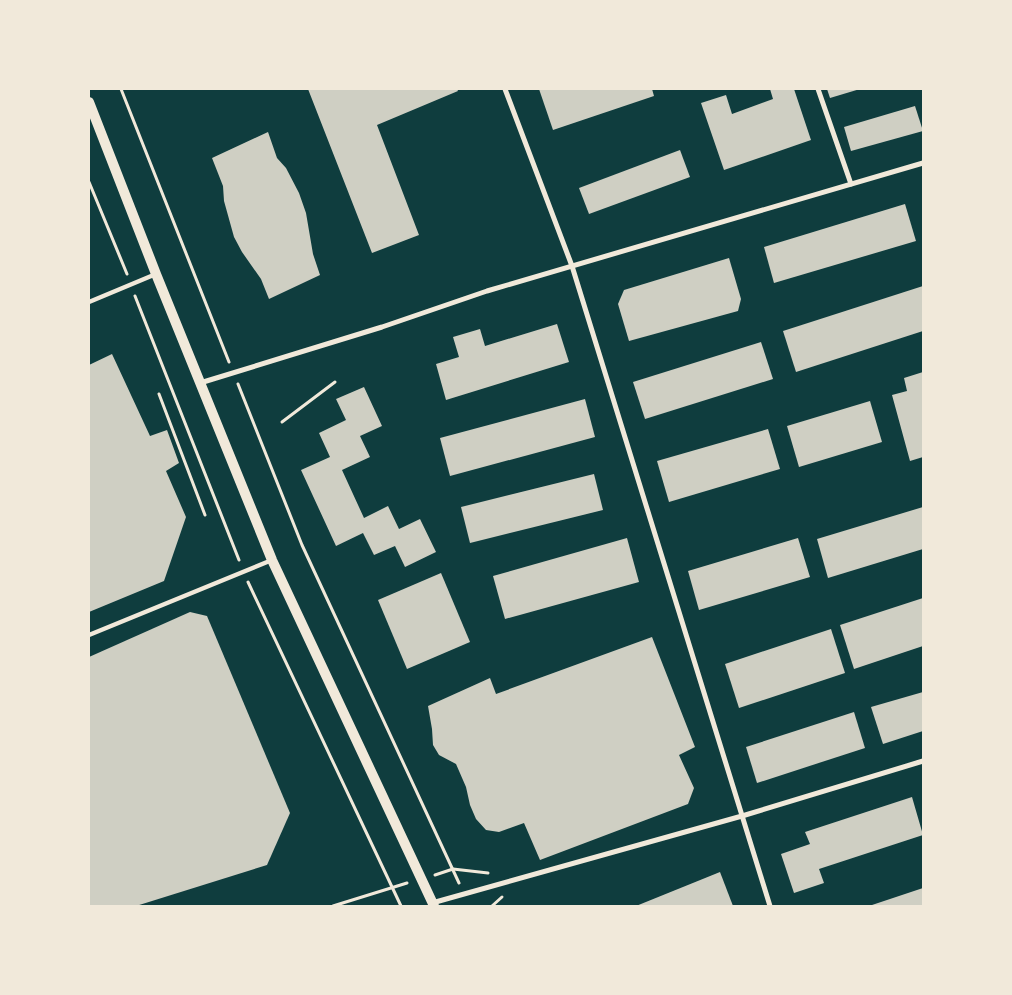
<svg xmlns="http://www.w3.org/2000/svg" width="1012" height="995" font-family="Commissioner,sans-serif">
  <style>
    .building { fill: #cfcfc3 }
    .lines { fill: none; stroke-linecap: round; stroke-linejoin: round }
    .path { stroke: #f1e9da; stroke-width: 3 }
    .pedestrian { stroke: #f1e9da; stroke-width: 4.5 }
    .minor { stroke: #f1e9da; stroke-width: 5 }
    .secondary { stroke: #f1e9da; stroke-width: 10 }
  </style>
  <rect width="100%" height="100%" fill="#0f3d3e"/>
  <g class="building">
    <polygon points="308,89 457,89 458,91 377,125 419,235 372,253"/>
    <polygon points="539,89 652,89 654,96 553,130"/>
    <polygon points="770,89 794,89 811,140 724,170 701,103 726,95 732,114 773,99"/>
    <polygon points="827,89 860,89 830,98"/>
    <polygon points="915,106 923,131 851,151 844,127"/>
    <polygon points="268,132 277,158 286,168 299,193 306,213 313,254 320,275 269,299 261,279 242,252 234,237 224,201 223,186 212,158"/>
    <polygon points="680,150 690,177 589,214 579,188"/>
    <polygon points="905,204 916,241 774,283 764,247"/>
    <polygon points="729,258 741,299 738,311 629,341 618,304 624,290"/>
    <polygon points="923,286 923,331 796,372 783,331"/>
    <polygon points="557,324 569,362 446,400 436,364 459,357 453,337 480,329 485,346"/>
    <polygon points="761,342 773,379 645,419 633,382"/>
    <polygon points="112,354 150,436 167,430 179,463 166,471 186,517 164,581 89,612 89,365"/>
    <polygon points="923,372 923,457 910,461 892,395 907,391 904,378"/>
    <polygon points="364,387 382,426 360,436 370,457 342,470 364,518 388,506 399,529 420,519 436,552 405,567 395,546 374,555 363,533 336,546 301,470 330,457 319,433 346,420 336,399"/>
    <polygon points="585,399 595,437 450,476 440,438"/>
    <polygon points="870,401 882,442 799,467 787,426"/>
    <polygon points="768,429 780,469 669,502 657,461"/>
    <polygon points="594,474 603,510 470,543 461,507"/>
    <polygon points="923,507 923,549 828,578 817,539"/>
    <polygon points="627,538 639,582 505,619 493,576"/>
    <polygon points="798,538 810,577 699,610 688,571"/>
    <polygon points="441,573 470,642 407,669 378,600"/>
    <polygon points="923,598 923,646 854,669 840,625"/>
    <polygon points="190,612 207,616 290,813 267,865 136,906 89,906 89,657"/>
    <polygon points="831,629 845,673 739,708 725,664"/>
    <polygon points="652,637 695,747 679,755 694,788 688,804 540,860 524,823 499,832 486,830 476,819 470,805 466,787 456,764 439,755 433,745 432,729 428,706 490,678 496,694"/>
    <polygon points="923,692 923,731 883,744 871,707"/>
    <polygon points="854,712 865,748 757,783 746,747"/>
    <polygon points="912,797 923,835 819,869 824,883 794,893 781,854 810,844 805,832"/>
    <polygon points="720,872 733,906 636,906"/>
    <polygon points="923,888 923,906 869,906"/>
  </g>
  <g class="lines">
    <g class="path">
      <polyline points="121,89 229,362"/>
      <polyline points="89,182 127,274"/>
      <polyline points="135,296 239,560"/>
      <polyline points="238,384 302,545 459,883"/>
      <polyline points="159,394 205,515"/>
      <polyline points="282,422 335,382"/>
      <polyline points="248,582 401,906"/>
      <polyline points="435,875 453,869 488,873"/>
      <polyline points="333,906 407,883"/>
      <polyline points="492,906 502,897"/>
    </g>
    <g class="pedestrian">
      <polyline points="89,302 156,274"/>
      <polyline points="89,635 272,560"/>
    </g>
    <g class="minor">
      <polyline points="505,89 572,266 770,906"/>
      <polyline points="818,89 851,184"/>
      <polyline points="200,383 382,327 487,291 923,163"/>
      <polyline points="432,903 742,816 923,761"/>
    </g>
    <polyline class="secondary" points="89,102 156,274 272,560 434,906"/>
  </g>
  <rect width="1012" height="995" fill="none" stroke="#f1e9da" stroke-width="180"/>
</svg>
